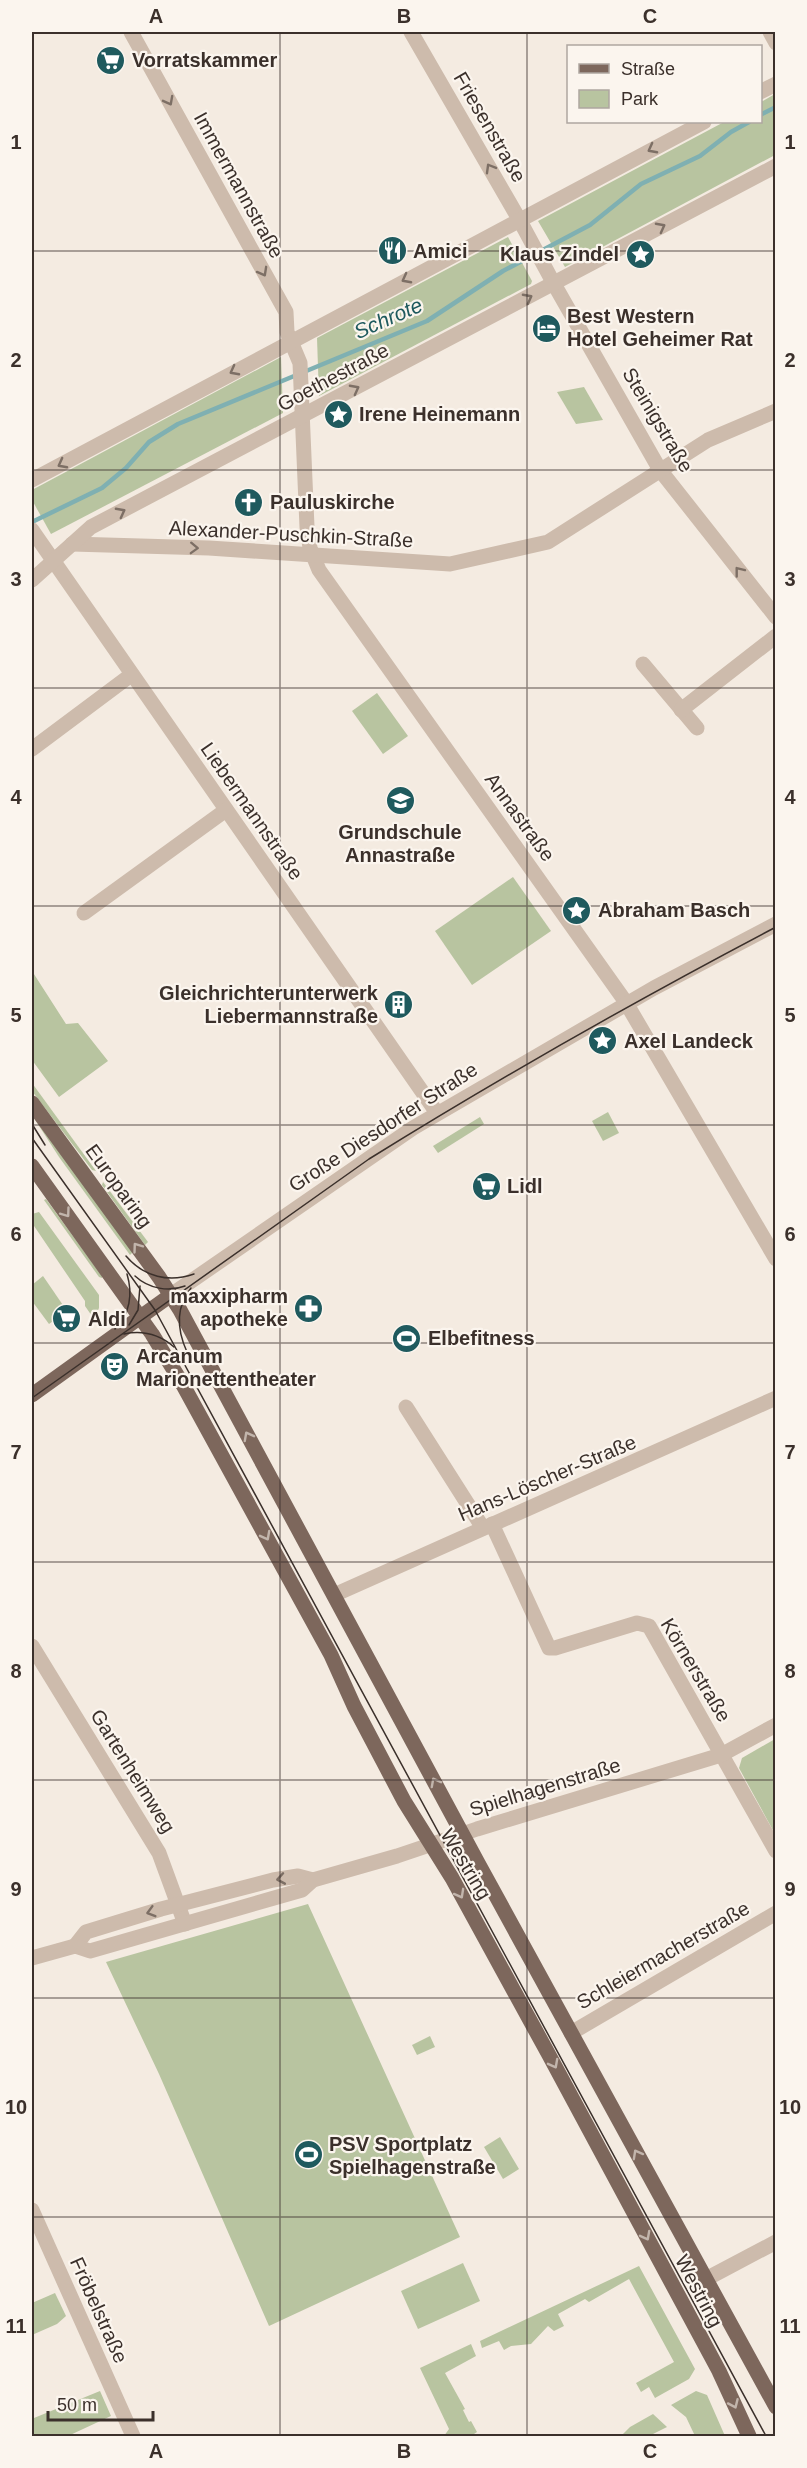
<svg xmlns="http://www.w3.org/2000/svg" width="807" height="2468" font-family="Arial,sans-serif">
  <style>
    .green { fill: #b8c4a0 }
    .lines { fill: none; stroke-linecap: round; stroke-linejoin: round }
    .stream { stroke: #7fb0b2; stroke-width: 4.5 }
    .minor { stroke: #cdbbac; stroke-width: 15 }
    .major { stroke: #7d675c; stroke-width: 15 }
    .tram { stroke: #3b302b; stroke-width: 1.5 }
    .oneway { stroke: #7d6f65 }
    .oneway2 { stroke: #c2b5ac }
    .grid { fill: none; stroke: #3b302b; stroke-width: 1.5; stroke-opacity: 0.55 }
    .labels { text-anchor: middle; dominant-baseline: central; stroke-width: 4.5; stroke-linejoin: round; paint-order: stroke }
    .poi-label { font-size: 20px; font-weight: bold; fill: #3b302b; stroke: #fbf5ee; text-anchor: start }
    .street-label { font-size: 20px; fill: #3b302b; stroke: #fbf5ee }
    .water-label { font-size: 21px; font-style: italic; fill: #1f5a5e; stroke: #fbf5ee }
    .neatline { fill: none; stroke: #3b302b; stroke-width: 2 }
    .grid-label { font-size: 20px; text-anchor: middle; font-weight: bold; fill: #3b302b }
  </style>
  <rect width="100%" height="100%" fill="#f4ebe1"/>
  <g class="green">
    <polygon points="775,94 775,155 565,267 538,221 724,122 760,122 761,102"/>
    <polygon points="508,237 532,281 531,284 319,396 317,338"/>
    <polygon points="281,357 283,413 51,534 32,500 32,490"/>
    <polygon points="584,387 603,420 576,424 557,392"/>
    <polygon points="377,693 408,736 383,754 352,711"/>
    <polygon points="513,877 551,931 472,985 435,931"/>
    <polygon points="32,971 66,1024 78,1023 108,1061 59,1097 32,1060"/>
    <polygon points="32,1083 96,1171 92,1170 32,1091"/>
    <polygon points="608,1112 619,1133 603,1141 592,1121"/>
    <polygon points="32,1115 133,1252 130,1255 59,1157"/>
    <polygon points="480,1117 484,1124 438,1153 433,1146"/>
    <polygon points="103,1182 148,1242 145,1245 102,1185"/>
    <polygon points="46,1199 102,1276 102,1278 99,1277 44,1200"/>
    <polygon points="39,1212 99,1295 99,1308 94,1319 85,1306 85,1301 32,1223 32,1214"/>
    <polygon points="43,1276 67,1311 49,1324 32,1301 32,1285"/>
    <polygon points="775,1739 775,1834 739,1768 742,1758"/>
    <polygon points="308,1904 460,2237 269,2326 159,2074 106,1962"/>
    <polygon points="430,2036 435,2047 417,2055 412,2045"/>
    <polygon points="500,2137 519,2169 503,2179 484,2147"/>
    <polygon points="463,2263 480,2301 418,2329 401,2291"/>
    <polygon points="639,2266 695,2369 689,2379 655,2398 649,2387 641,2392 636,2383 674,2362 629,2279 589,2302 585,2299 558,2314 564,2326 554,2331 548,2326 531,2344 511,2346 504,2350 499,2341 482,2348 480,2341"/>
    <polygon points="55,2293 66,2316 57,2324 32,2335 32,2303"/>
    <polygon points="471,2344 476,2356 445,2373 465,2409 463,2410 469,2422 471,2421 477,2432 471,2436 444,2436 449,2429 420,2368"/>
    <polygon points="100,2391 111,2416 68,2436 32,2436 32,2414 34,2418"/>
    <polygon points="696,2391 707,2395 725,2436 695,2436 686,2417 671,2405"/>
    <polygon points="653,2414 667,2427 649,2436 621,2436 630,2427"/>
  </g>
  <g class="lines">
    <g class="stream">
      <polyline points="760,115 776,107"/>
      <polyline points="32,522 102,488 126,468 149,442 178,424 427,321 503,271 590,225 641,184 700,156 731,132 749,122"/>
    </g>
    <g class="minor">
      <polyline points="131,32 286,312 287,332 300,363 307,527 310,548 319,570 625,1001 776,1259"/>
      <polyline points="411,32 519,219 554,284 660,470 776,617"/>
      <polyline points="770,32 776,43"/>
      <polyline points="760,92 776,84"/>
      <polyline points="32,480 704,122"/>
      <polyline points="32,530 437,1113"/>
      <polyline points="72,544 209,548 450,564 548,542 708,440 776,411"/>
      <polyline points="32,580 91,527 776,166"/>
      <polyline points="643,664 697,728"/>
      <polyline points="681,710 776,636"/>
      <polyline points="32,749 131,675"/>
      <polyline points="84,913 226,810"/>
      <polyline points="171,1295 413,1128 654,988 776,924"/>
      <polyline points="406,1407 483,1528"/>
      <polyline points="492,1524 549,1648 555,1648 637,1623 649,1626 776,1851"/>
      <polyline points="334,1595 776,1398"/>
      <polyline points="32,1646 159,1853 185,1924"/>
      <polyline points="75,1946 86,1932 161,1909 273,1880 298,1876 313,1880"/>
      <polyline points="32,1958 75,1946 90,1951 302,1890 313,1880 397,1856 477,1829 721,1755 776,1725"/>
      <polyline points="571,2033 776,1913"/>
      <polyline points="32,2210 133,2436"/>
      <polyline points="706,2279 776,2242"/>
    </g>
    <g class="major">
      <polyline points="32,1103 159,1277 180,1310 478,1863 776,2407"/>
      <polyline points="32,1166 152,1334 183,1385 331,1655 354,1706 404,1801 452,1878 549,2055 719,2371 749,2436"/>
      <polyline points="32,1395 171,1295"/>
    </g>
    <g class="tram">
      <polyline points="32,1124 45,1145"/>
      <polyline points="32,1138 155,1310 766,2436"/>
      <path d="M 126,1256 C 144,1277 169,1283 194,1274"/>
      <path d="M 135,1276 C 149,1289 169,1292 185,1286"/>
      <polyline points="129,1325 138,1310 140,1286"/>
      <path d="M 115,1329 C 130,1314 133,1294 127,1274"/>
      <path d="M 124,1334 C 143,1330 159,1334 174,1347"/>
      <path d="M 187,1352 C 177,1330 175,1308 191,1288"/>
      <path d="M 32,1398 L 369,1159 C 501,1077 637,1000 776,927"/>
    </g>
  </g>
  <defs><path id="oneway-chevron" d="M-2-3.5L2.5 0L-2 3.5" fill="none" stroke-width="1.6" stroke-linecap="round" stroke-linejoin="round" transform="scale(1.5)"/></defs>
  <g class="oneway">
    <use href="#oneway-chevron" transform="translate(169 101) rotate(62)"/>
    <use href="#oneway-chevron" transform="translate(652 149) rotate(152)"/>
    <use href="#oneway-chevron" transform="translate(490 168) rotate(-120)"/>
    <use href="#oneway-chevron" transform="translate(661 227) rotate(-28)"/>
    <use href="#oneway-chevron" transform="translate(263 272) rotate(61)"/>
    <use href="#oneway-chevron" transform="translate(406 279) rotate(152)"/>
    <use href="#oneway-chevron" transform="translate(528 298) rotate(-28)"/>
    <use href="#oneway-chevron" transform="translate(234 371) rotate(152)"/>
    <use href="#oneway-chevron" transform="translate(355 389) rotate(-28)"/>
    <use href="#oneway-chevron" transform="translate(62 464) rotate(152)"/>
    <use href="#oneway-chevron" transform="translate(121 512) rotate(-28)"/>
    <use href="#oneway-chevron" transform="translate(194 548) rotate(2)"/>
    <use href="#oneway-chevron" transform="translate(739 571) rotate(-128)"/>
    <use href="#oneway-chevron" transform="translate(281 1879) rotate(170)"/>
    <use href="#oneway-chevron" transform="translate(151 1912) rotate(164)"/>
  </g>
  <g class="oneway2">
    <use href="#oneway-chevron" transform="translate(66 1213) rotate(54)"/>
    <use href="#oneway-chevron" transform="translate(137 1247) rotate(-126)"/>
    <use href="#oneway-chevron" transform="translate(248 1436) rotate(-118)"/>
    <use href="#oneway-chevron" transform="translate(266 1536) rotate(62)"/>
    <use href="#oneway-chevron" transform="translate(435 1782) rotate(-118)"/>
    <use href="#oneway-chevron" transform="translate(460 1894) rotate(61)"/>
    <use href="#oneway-chevron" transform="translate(554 2064) rotate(62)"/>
    <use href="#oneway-chevron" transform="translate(637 2154) rotate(-119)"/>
    <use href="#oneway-chevron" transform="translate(646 2236) rotate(62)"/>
    <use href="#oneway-chevron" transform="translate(734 2404) rotate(66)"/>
  </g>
  <path class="grid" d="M 280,32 L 280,2436M 527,32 L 527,2436M 32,251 L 776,251M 32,470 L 776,470M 32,688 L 776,688M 32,906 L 776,906M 32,1125 L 776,1125M 32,1343 L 776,1343M 32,1562 L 776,1562M 32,1780 L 776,1780M 32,1998 L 776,1998M 32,2217 L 776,2217"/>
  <defs>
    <symbol id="supermarket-disc" viewBox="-11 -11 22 22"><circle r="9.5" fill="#1f5a5e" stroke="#fbf5ee"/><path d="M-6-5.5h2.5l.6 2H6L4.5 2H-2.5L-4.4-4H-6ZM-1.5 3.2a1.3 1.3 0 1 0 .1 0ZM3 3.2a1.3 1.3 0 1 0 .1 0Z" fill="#fff"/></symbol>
    <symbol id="restaurant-disc" viewBox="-11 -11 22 22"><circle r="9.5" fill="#1f5a5e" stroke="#fbf5ee"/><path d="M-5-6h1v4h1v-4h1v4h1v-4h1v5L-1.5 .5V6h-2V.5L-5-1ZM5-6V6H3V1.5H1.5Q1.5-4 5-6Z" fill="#fff"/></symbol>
    <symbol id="sight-disc" viewBox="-11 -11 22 22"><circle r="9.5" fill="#1f5a5e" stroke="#fbf5ee"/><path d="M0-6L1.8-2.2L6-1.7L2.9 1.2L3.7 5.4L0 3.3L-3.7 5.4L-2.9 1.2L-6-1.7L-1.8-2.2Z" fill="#fff"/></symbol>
    <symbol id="hotel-disc" viewBox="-11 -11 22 22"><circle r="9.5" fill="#1f5a5e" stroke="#fbf5ee"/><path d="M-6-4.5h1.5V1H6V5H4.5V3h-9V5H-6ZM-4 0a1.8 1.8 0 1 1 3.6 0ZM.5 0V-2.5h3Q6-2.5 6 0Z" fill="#fff"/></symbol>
    <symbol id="church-disc" viewBox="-11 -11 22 22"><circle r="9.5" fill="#1f5a5e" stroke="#fbf5ee"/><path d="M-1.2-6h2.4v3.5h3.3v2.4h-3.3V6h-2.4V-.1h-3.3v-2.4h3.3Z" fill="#fff"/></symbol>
    <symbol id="school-disc" viewBox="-11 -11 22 22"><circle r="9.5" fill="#1f5a5e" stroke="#fbf5ee"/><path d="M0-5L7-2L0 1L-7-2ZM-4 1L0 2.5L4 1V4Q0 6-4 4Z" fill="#fff"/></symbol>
    <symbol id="building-disc" viewBox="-11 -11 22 22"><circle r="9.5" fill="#1f5a5e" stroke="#fbf5ee"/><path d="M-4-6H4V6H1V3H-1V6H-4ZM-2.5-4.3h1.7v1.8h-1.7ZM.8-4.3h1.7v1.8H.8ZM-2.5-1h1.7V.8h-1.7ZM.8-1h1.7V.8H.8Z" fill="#fff"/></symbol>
    <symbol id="pharmacy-disc" viewBox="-11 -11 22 22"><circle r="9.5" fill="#1f5a5e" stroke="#fbf5ee"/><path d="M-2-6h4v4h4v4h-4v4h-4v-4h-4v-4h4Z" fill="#fff"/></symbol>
    <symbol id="stadium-disc" viewBox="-11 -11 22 22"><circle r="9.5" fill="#1f5a5e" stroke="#fbf5ee"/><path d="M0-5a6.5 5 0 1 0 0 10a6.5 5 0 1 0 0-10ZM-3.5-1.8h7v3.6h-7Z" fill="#fff"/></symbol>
    <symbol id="theatre-disc" viewBox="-11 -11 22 22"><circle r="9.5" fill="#1f5a5e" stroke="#fbf5ee"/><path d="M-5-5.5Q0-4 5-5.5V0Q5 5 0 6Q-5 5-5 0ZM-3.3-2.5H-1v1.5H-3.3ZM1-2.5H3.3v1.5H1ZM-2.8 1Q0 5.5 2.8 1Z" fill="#fff"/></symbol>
  </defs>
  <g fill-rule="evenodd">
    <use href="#supermarket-disc" x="94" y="44" width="33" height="33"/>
    <use href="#restaurant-disc" x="376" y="234" width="33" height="33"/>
    <use href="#sight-disc" x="624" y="238" width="33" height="33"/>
    <use href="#hotel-disc" x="530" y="312" width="33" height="33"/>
    <use href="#sight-disc" x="322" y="398" width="33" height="33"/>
    <use href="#church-disc" x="232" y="486" width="33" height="33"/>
    <use href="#school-disc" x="384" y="784" width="33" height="33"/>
    <use href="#sight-disc" x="560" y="894" width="33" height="33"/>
    <use href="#building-disc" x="382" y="988" width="33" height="33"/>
    <use href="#sight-disc" x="586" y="1024" width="33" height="33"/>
    <use href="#supermarket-disc" x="470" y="1170" width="33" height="33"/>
    <use href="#pharmacy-disc" x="292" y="1292" width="33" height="33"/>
    <use href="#supermarket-disc" x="50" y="1302" width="33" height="33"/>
    <use href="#stadium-disc" x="390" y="1322" width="33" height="33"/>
    <use href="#theatre-disc" x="98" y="1350" width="33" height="33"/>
    <use href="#stadium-disc" x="292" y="2138" width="33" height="33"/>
  </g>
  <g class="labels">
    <g class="poi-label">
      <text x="132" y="60">Vorratskammer</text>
      <text x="413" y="251">Amici</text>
      <text x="619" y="254" text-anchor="end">Klaus Zindel</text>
      <text x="567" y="316">Best Western<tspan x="567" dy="23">Hotel Geheimer Rat</tspan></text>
      <text x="359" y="414">Irene Heinemann</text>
      <text x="270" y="502">Pauluskirche</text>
      <text x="400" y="832" text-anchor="middle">Grundschule<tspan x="400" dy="23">Annastraße</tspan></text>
      <text x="598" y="910">Abraham Basch</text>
      <text x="378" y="993" text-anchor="end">Gleichrichterunterwerk<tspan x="378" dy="23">Liebermannstraße</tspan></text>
      <text x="624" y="1041">Axel Landeck</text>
      <text x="507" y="1186">Lidl</text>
      <text x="288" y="1296" text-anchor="end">maxxipharm<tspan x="288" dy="23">apotheke</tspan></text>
      <text x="88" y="1319">Aldi</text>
      <text x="428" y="1338">Elbefitness</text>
      <text x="136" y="1356">Arcanum<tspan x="136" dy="23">Marionettentheater</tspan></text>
      <text x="329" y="2144">PSV Sportplatz<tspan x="329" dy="23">Spielhagenstraße</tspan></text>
    </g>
    <g class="street-label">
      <text transform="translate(490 127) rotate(60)">Friesenstraße</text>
      <text transform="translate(239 185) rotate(61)">Immermannstraße</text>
      <text transform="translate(333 377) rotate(-28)">Goethestraße</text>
      <text transform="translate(658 420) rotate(59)">Steinigstraße</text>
      <text transform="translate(291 534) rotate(3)">Alexander-Puschkin-Straße</text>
      <text transform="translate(252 811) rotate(55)">Liebermannstraße</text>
      <text transform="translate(520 817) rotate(54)">Annastraße</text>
      <text transform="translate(383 1127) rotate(-33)">Große Diesdorfer Straße</text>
      <text transform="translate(119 1186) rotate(54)">Europaring</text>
      <text transform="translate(547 1478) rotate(-23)">Hans-Löscher-Straße</text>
      <text transform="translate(696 1670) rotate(59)">Körnerstraße</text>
      <text transform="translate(133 1771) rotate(58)">Gartenheimweg</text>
      <text transform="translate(545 1787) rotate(-17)">Spielhagenstraße</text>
      <text transform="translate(466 1864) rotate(59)">Westring</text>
      <text transform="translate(663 1955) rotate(-30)">Schleiermacherstraße</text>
      <text transform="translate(699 2291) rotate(62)">Westring</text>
      <text transform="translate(99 2310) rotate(66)">Fröbelstraße</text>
    </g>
    <g class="water-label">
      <text transform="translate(388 318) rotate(-24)">Schrote</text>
    </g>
  </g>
  <rect width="807" height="2468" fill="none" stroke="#fbf5ee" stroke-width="66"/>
  <rect x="567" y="45" width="195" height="78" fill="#fbf5ee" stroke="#aea6a0" stroke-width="1.5"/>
  <rect x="579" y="64" width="30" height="9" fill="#7d675c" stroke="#aea6a0" stroke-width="1.5"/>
  <text x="621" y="75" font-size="18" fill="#3b302b">Straße</text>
  <rect x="579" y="90" width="30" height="18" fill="#b8c4a0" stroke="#aea6a0" stroke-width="1.5"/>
  <text x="621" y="105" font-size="18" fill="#3b302b">Park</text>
  <path d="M48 2411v9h105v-9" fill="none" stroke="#3b302b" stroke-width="3"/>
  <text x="57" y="2411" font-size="18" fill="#3b302b" stroke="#fbf5ee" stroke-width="4.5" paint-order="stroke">50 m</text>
  <rect x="33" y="33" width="741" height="2402" class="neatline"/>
  <g class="grid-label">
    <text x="156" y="23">A</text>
    <text x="404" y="23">B</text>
    <text x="650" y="23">C</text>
    <text x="16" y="149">1</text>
    <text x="790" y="149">1</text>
    <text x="16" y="367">2</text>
    <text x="790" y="367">2</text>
    <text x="16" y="586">3</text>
    <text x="790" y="586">3</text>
    <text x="16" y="804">4</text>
    <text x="790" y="804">4</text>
    <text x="16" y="1022">5</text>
    <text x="790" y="1022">5</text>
    <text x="16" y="1241">6</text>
    <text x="790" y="1241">6</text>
    <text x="16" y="1459">7</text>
    <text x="790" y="1459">7</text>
    <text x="16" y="1678">8</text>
    <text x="790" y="1678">8</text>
    <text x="16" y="1896">9</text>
    <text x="790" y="1896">9</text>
    <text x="16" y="2114">10</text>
    <text x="790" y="2114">10</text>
    <text x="16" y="2333">11</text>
    <text x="790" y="2333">11</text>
    <text x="156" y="2458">A</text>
    <text x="404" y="2458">B</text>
    <text x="650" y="2458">C</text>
  </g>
</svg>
